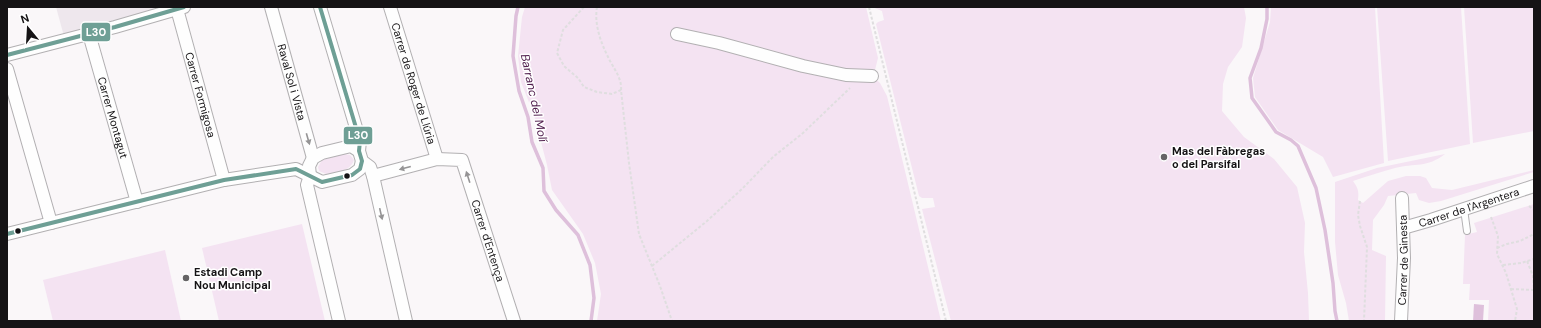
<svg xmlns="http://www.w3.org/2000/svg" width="1541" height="328" font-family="'DM Sans',sans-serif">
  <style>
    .built { fill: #eee7ed }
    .green { fill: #f4e3f2 }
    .water { fill: #dec0db }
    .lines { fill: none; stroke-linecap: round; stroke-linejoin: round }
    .stream { stroke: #dec0db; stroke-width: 3.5 }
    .lane-casing { stroke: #b2b0b2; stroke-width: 8 }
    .street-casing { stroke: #b2b0b2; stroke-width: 14 }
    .path { stroke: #dfdedf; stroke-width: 2; stroke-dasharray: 3 2; stroke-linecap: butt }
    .lane { stroke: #fefefe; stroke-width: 6 }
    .street { stroke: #fefefe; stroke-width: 12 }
    .bus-1-casing { stroke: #fff; stroke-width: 7 }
    .bus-1 { stroke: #6e9f95; stroke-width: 4 }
    .oneway { fill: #959495 }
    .poi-dot { fill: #656365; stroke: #fff; stroke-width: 1.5 }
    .bus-dot { fill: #151315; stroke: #fff; stroke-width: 1.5 }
    .labels { text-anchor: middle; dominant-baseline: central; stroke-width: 3; stroke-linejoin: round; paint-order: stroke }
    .street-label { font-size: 11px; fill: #151315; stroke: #fff }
    .poi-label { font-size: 11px; font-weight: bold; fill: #151315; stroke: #fff; text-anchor: start }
    .water-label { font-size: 12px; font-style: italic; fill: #511f4e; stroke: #fff }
    .line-badge { stroke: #fff; stroke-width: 1.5 }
    .badge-label { font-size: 11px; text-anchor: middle; font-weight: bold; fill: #fff }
  </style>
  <rect width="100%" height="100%" fill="#faf7f9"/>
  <polygon class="built" points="56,7 184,7 65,40"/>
  <g class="green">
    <polygon points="525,7 866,7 878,58 875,70 872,76 880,83 887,96 941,321 597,321 601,294 595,263 583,234 552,190 547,165 534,115 521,82 518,56 522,17"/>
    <polygon points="872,7 1244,7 1246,18 1242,47 1228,67 1223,84 1222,111 1244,137 1274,159 1297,187 1305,223 1304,252 1308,293 1309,321 951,321 922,209 935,207 933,198 922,198 919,196 876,24 878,22 884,20 882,11"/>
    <polygon points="1271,7 1375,7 1384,163 1333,177 1323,157 1278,130 1255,97 1253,78 1270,22"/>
    <polygon points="1377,7 1461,7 1470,144 1388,161"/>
    <polygon points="1464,7 1534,7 1534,131 1473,143"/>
    <path d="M 344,154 L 350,155 L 354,160 C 350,172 336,172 326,174 L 319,171 L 318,167 L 322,160 Z"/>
    <path d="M 1445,154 C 1427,168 1415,163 1395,168 C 1381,172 1367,176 1353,181 C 1358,188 1359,191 1358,200 L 1363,203 L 1388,181 L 1406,176 L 1420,176 L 1426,178 L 1432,188 L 1452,190 L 1534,170 L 1534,172 L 1441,201 L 1429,203 L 1419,200 L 1416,193 L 1388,196 L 1384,205 L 1373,220 L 1372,250 L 1386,256 L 1385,321 L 1349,321 L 1346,303 L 1338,275 L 1335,242 L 1335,182 L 1377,168 Z"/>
    <polygon points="1534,204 1534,321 1488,321 1489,300 1469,300 1470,284 1463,284 1465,235 1477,232 1474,223"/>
    <polygon points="302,224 325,321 219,321 202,248"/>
    <polygon points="165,250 181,321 53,321 43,280"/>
  </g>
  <polygon class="water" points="1474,304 1484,305 1483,321 1473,321"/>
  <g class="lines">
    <g class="stream">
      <polyline points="518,7 516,16 513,56 519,91 528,117 532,142 543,168 544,191 556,210 578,235 590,265 594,298 591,321"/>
      <polyline points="1267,7 1267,19 1261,48 1250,78 1252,98 1276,132 1291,140 1298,146 1316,188 1325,230 1333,283 1335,311 1337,321"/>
    </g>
    <defs>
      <polyline id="lane" points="1464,209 1467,231"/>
      <g id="street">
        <path id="s1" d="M 271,7 L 313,158"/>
        <polyline points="320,7 360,141 359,151 362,161 370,167 373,176 406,321"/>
        <path id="s2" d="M 390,7 L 437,159"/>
        <path id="s3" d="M 177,9 L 224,180"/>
        <path id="s4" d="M 89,34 L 137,202"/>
        <polyline points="677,34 719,43 803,66 846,75 872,76"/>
        <polyline points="7,55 115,27 184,7"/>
        <polyline points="7,69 51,223"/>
        <path id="s5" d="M 373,176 L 437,159 L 462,160 L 514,321"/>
        <path id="s6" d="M 1403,228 L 1431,220 L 1534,186"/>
        <polyline points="7,234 224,180 296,169 322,182 352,175 360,169 362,161"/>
        <polyline points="339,321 307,185 310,176 309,166 313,158 322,153 351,146 359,151"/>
        <path id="s7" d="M 1401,321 L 1404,258 L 1402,198"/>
      </g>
    </defs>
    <use href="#lane" class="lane-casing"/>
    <use href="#street" class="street-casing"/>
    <g class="path">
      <polyline points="584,7 563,30 557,53 564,66 578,78 584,87 597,92 612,94 621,90"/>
      <path d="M 597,7 C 594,25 601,43 609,59 C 614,69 622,78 621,90 L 629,163 L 639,234 L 660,286 L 672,321"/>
      <polyline points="869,7 946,321"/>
      <polyline points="1360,201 1358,215 1360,226 1367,247 1364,321"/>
      <polyline points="1529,206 1534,210"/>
      <polyline points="1491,217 1498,236 1497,254 1506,273 1517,309 1515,321"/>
      <polyline points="1497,248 1507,244 1520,241 1534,234"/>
      <polyline points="1503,265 1521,263 1534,259"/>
      <polyline points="652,266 707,221 742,189 773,157 803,133 850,88"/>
      <polyline points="1511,289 1534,290 1533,276 1527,261"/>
    </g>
    <use href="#lane" class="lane"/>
    <use href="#street" class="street"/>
    <defs>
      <g id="bus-1">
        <polyline points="7,55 115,27 184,7"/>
        <polyline points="7,234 224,180 296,169 322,182 352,175 360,169 362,161 359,151 360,141 320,7"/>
      </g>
    </defs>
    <use href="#bus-1" class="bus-1-casing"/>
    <use href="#bus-1" class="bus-1"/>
  </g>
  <defs><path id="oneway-solid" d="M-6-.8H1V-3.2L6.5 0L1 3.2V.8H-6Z"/></defs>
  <g class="oneway">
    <use href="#oneway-solid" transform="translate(308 139) rotate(74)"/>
    <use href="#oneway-solid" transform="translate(405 168) rotate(165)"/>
    <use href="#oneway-solid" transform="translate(468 177) rotate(-108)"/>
    <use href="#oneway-solid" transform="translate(381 214) rotate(77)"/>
  </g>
  <g class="poi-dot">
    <circle cx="1164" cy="157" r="4"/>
    <circle cx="186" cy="278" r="4"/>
  </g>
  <g class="bus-dot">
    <circle cx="347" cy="176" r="3.5"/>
    <circle cx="18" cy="231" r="3.5"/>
  </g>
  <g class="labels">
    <g class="street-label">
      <text stroke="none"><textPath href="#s1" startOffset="78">Raval Sol i Vista</textPath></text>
      <text stroke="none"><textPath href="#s2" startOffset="80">Carrer de Roger de Llúria</textPath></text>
      <text stroke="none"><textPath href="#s3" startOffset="89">Carrer Formigosa</textPath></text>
      <text stroke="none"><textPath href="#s4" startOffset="87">Carrer Montagut</textPath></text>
      <text stroke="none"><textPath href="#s6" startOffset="69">Carrer de l'Argentera</textPath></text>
      <text stroke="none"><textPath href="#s5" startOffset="176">Carrer d'Entença</textPath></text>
      <text stroke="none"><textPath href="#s7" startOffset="61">Carrer de Ginesta</textPath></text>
    </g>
    <g class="poi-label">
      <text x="1172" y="151">Mas del Fàbregas<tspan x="1172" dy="13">o del Parsifal</tspan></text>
      <text x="194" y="272">Estadi Camp<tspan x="194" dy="13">Nou Municipal</tspan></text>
    </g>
    <g class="water-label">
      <text transform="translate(534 98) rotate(78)">Barranc del Molí</text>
    </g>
  </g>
  <g class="line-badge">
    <rect x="81" y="22" width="30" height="20" rx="4" fill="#6e9f95"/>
    <rect x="343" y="126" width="30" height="19" rx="4" fill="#6e9f95"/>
  </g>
  <g class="badge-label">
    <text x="96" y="36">L30</text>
    <text x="358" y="139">L30</text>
  </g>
  <rect width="1541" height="328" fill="none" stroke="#151315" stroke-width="16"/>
  <g transform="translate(28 28) rotate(342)" stroke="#ffffff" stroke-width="3" paint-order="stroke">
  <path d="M0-3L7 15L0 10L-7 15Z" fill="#151315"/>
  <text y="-6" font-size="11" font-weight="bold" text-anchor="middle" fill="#151315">N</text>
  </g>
</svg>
